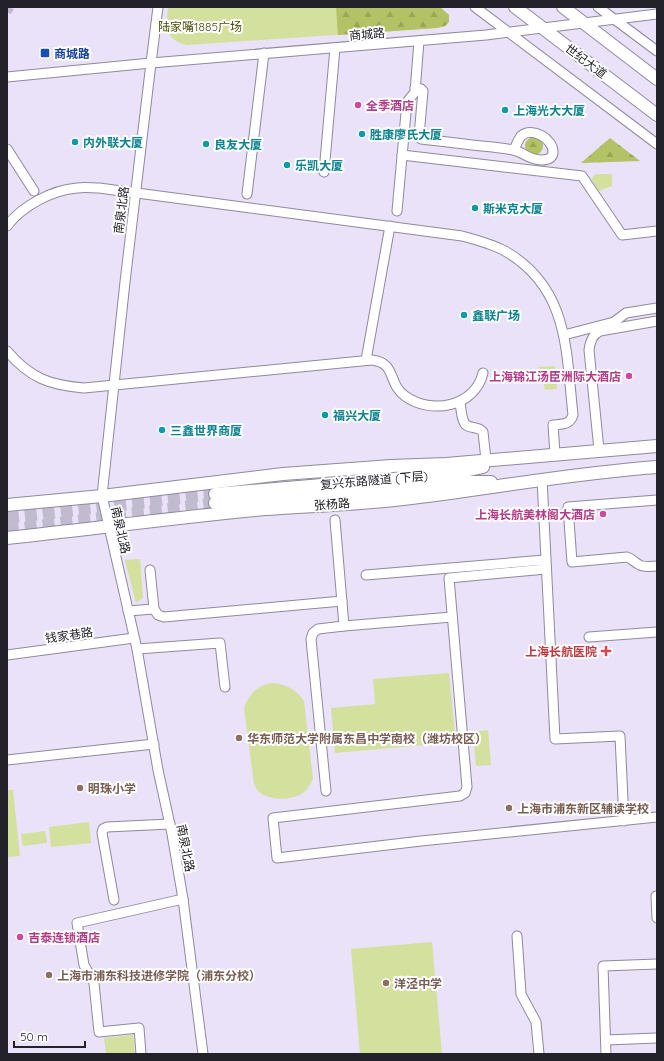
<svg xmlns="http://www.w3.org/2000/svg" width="664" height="1061" font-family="Quicksand,'Noto Sans SC',sans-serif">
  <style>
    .green { fill: #d4e09d }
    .forest { fill: url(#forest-firs) }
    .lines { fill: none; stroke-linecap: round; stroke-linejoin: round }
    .minor-tunnel { stroke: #c1bbcf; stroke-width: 9; stroke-dasharray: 9 4.5; stroke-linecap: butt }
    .major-tunnel { stroke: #c1bbcf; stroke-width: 12; stroke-dasharray: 12 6; stroke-linecap: butt }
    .minor-casing { stroke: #90899d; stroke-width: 11 }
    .major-casing { stroke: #90899d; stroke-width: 14 }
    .minor { stroke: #fff; stroke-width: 9 }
    .major { stroke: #fff; stroke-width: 12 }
    .transit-dot { fill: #1a4fb4; stroke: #fff; stroke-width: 1.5 }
    .hotel-dot { fill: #d1479c; stroke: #fff; stroke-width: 1.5 }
    .culture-dot { fill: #0f9aa8; stroke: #fff; stroke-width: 1.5 }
    .health-dot { fill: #e0444e; stroke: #fff; stroke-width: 1.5 }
    .education-dot { fill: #8d6e63; stroke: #fff; stroke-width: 1.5 }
    .labels { text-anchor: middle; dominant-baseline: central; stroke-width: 4; stroke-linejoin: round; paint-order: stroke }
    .park-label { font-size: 12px; fill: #474f07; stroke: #fff }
    .street-label { font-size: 12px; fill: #232129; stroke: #fff }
    .transit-label { font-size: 12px; font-weight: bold; fill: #164399; stroke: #fff; text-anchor: start }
    .hotel-label { font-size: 12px; font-weight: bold; fill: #b23c85; stroke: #fff; text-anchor: start }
    .culture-label { font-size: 12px; font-weight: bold; fill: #0d838f; stroke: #fff; text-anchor: start }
    .health-label { font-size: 12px; font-weight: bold; fill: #be3a42; stroke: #fff; text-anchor: end }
    .education-label { font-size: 12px; font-weight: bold; fill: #785e54; stroke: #fff; text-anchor: start }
  </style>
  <defs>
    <pattern id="forest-firs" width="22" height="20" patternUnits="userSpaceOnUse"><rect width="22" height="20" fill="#b3c264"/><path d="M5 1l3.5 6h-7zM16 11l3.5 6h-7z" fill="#9aa657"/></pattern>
  </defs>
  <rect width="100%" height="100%" fill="#e9e2f8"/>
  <g class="green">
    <path d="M 168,7 L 440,7 L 449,15 L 449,22 L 445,26 L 437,28 L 187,45 C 165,40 166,27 168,7 Z"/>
    <polygon points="597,174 612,174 612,186 599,191 592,180 593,176"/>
    <polygon points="555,366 557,389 545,390 543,380 539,379 538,367"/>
    <polygon points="140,559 143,598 136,603 125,560"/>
    <polygon points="449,673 456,742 335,753 331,708 375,704 373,679"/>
    <path d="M 271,683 C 286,684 296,689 304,701 L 313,779 C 310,784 308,789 304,792 C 293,801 270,801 259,792 C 257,790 255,786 254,784 L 244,708 C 250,693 256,687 271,683 Z"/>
    <polygon points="488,730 491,765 476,766 473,732"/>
    <polygon points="7,790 13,790 20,856 7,857"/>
    <polygon points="89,822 91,843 51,847 49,827"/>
    <polygon points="45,831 47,843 23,846 21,834"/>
    <polygon points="432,942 442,1054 360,1054 351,949"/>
    <polygon points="133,1035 135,1054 106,1054 104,1038"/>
  </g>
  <g class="forest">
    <polygon points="336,7 440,7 449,15 449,22 445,26 437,28 338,35"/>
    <circle cx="534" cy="146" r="9"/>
    <polygon points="610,138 640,161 581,163"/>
  </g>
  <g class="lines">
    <polyline class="minor-tunnel" points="7,12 10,7"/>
    <g class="major-tunnel">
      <polyline points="7,518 215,494"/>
      <polyline points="7,530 215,503"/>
    </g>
    <defs>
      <g id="minor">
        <polyline points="158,7 151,63 125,282 102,496 137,649 158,770 172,834 183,899 203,1054"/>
        <polyline points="475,7 657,144"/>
        <polyline points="598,7 657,51"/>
        <polyline points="7,77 151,63 486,35 657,14"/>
        <path d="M 415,88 L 421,89 L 423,91 L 419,136 L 421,139 C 442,141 462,144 482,146 C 492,147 503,148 513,150 C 524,152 526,159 541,160 C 546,160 552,159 553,153 C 554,139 532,126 521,136 C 518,140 516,145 514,150"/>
        <polyline points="7,149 34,191"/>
        <polyline points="402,155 582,176 622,235 657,231"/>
        <polyline points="324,172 335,48"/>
        <polyline points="247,194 264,53"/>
        <polyline points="397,211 407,102 415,92 419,41"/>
        <path d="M 7,226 C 22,206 52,190 77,188 C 85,187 92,188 99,188 L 462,236 C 477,240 492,244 505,251 C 569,288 566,351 573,415 C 570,425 562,424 553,425 L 555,454"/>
        <polyline points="564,335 614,322 626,313 657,308"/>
        <path d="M 7,351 C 30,378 49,385 84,388 L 372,360 C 397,363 387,383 405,396 C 431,415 475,407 483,373"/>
        <polyline points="366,360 390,226"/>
        <path d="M 460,402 C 461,408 461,416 464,422 C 467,430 478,425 483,432 L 486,460"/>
        <path d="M 599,450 L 589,350 C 590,342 592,335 600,331 L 657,321"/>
        <polyline points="542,479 555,739 620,736 624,821"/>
        <path d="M 657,500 L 568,507 L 572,562 L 627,557 C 632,559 633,561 638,564 C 643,568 651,566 657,566"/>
        <polyline points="335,520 344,626 452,617"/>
        <polyline points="546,569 449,578 467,787 465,793 460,796 273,818 277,858 421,841 657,817"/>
        <polyline points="150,570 154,609"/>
        <polyline points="366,575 545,560"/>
        <polyline points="128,611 154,609 158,615 164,617 342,601"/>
        <polyline points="589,637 657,632"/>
        <polyline points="137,649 220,643 225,687"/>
        <polyline points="7,655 134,638"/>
        <polyline points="7,760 154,744"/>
        <polyline points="326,791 311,639 313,633 318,629 344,626"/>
        <polyline points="656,896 657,918"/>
        <polyline points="114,900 102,833 103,829 107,827 170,824"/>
        <polyline points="517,936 521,994 536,1022 539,1054"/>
        <polyline points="606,1040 657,1038"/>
        <polyline points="141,1054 139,1028 99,1032 94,983 84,965 77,923 183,899"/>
        <polyline points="606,1054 603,966 657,964"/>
      </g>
      <g id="major">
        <polyline points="515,7 657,115"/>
        <polyline points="563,7 657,79"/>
        <polyline points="215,494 451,474 483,467"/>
        <polyline points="215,503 391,490 461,482 491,482"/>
        <polyline points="7,505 102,496 283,474 391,466 446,464 657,446"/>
        <path d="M 7,538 C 90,529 172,518 255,510 C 304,506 354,505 403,499 C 488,489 572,473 657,467"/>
      </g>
    </defs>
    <use href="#minor" class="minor-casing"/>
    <use href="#major" class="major-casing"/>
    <use href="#minor" class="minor"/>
    <use href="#major" class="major"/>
  </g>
  <rect class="transit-dot" x="40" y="48" width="10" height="10" rx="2"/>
  <g class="hotel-dot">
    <circle cx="358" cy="105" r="4"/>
    <circle cx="629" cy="376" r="4"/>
    <circle cx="603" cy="514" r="4"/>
    <circle cx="20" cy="937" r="4"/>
  </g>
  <g class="culture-dot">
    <circle cx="505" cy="110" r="4"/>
    <circle cx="362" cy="134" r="4"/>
    <circle cx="75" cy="142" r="4"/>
    <circle cx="206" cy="144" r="4"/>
    <circle cx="287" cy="165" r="4"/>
    <circle cx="475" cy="208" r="4"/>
    <circle cx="464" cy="315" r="4"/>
    <circle cx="325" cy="415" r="4"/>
    <circle cx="162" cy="430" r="4"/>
  </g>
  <path class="health-dot" d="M604 645h4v4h4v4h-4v4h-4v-4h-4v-4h4z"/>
  <g class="education-dot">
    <circle cx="239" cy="738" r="4"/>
    <circle cx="80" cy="788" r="4"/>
    <circle cx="509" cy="808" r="4"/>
    <circle cx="49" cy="975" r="4"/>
    <circle cx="386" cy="983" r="4"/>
  </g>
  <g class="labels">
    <g class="park-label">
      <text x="200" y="26">陆家嘴1885广场</text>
    </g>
    <g class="street-label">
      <text transform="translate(367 34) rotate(-5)">商城路</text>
      <text transform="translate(586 61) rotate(37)">世纪大道</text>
      <text transform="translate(121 210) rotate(-83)">南泉北路</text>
      <text transform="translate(374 480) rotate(-5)">复兴东路隧道 (下层)</text>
      <text transform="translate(332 504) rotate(-4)">张杨路</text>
      <text transform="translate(121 530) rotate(77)">南泉北路</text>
      <text transform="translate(69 635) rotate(-8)">钱家巷路</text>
      <text transform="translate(186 848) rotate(79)">南泉北路</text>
    </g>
    <g class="transit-label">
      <text x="54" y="53">商城路</text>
    </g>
    <g class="hotel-label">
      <text x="366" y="105">全季酒店</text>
      <text x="621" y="376" text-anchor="end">上海锦江汤臣洲际大酒店</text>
      <text x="595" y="514" text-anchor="end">上海长航美林阁大酒店</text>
      <text x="28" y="937">吉泰连锁酒店</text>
    </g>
    <g class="culture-label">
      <text x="513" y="110">上海光大大厦</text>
      <text x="370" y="134">胜康廖氏大厦</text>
      <text x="83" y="142">内外联大厦</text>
      <text x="214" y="144">良友大厦</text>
      <text x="295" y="165">乐凯大厦</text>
      <text x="483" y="208">斯米克大厦</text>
      <text x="472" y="315">鑫联广场</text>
      <text x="333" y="415">福兴大厦</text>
      <text x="170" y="430">三鑫世界商厦</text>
    </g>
    <g class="health-label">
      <text x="597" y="651">上海长航医院</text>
    </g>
    <g class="education-label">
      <text x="247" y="738">华东师范大学附属东昌中学南校（潍坊校区）</text>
      <text x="88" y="788">明珠小学</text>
      <text x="517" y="808">上海市浦东新区辅读学校</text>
      <text x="57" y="975">上海市浦东科技进修学院（浦东分校）</text>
      <text x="394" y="983">洋泾中学</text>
    </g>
  </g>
  <rect width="664" height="1061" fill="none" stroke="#232129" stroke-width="16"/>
  <path d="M14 1041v6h71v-6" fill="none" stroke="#232129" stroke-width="2"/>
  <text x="20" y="1041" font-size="12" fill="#232129" stroke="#ffffff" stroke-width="3" paint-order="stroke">50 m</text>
</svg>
